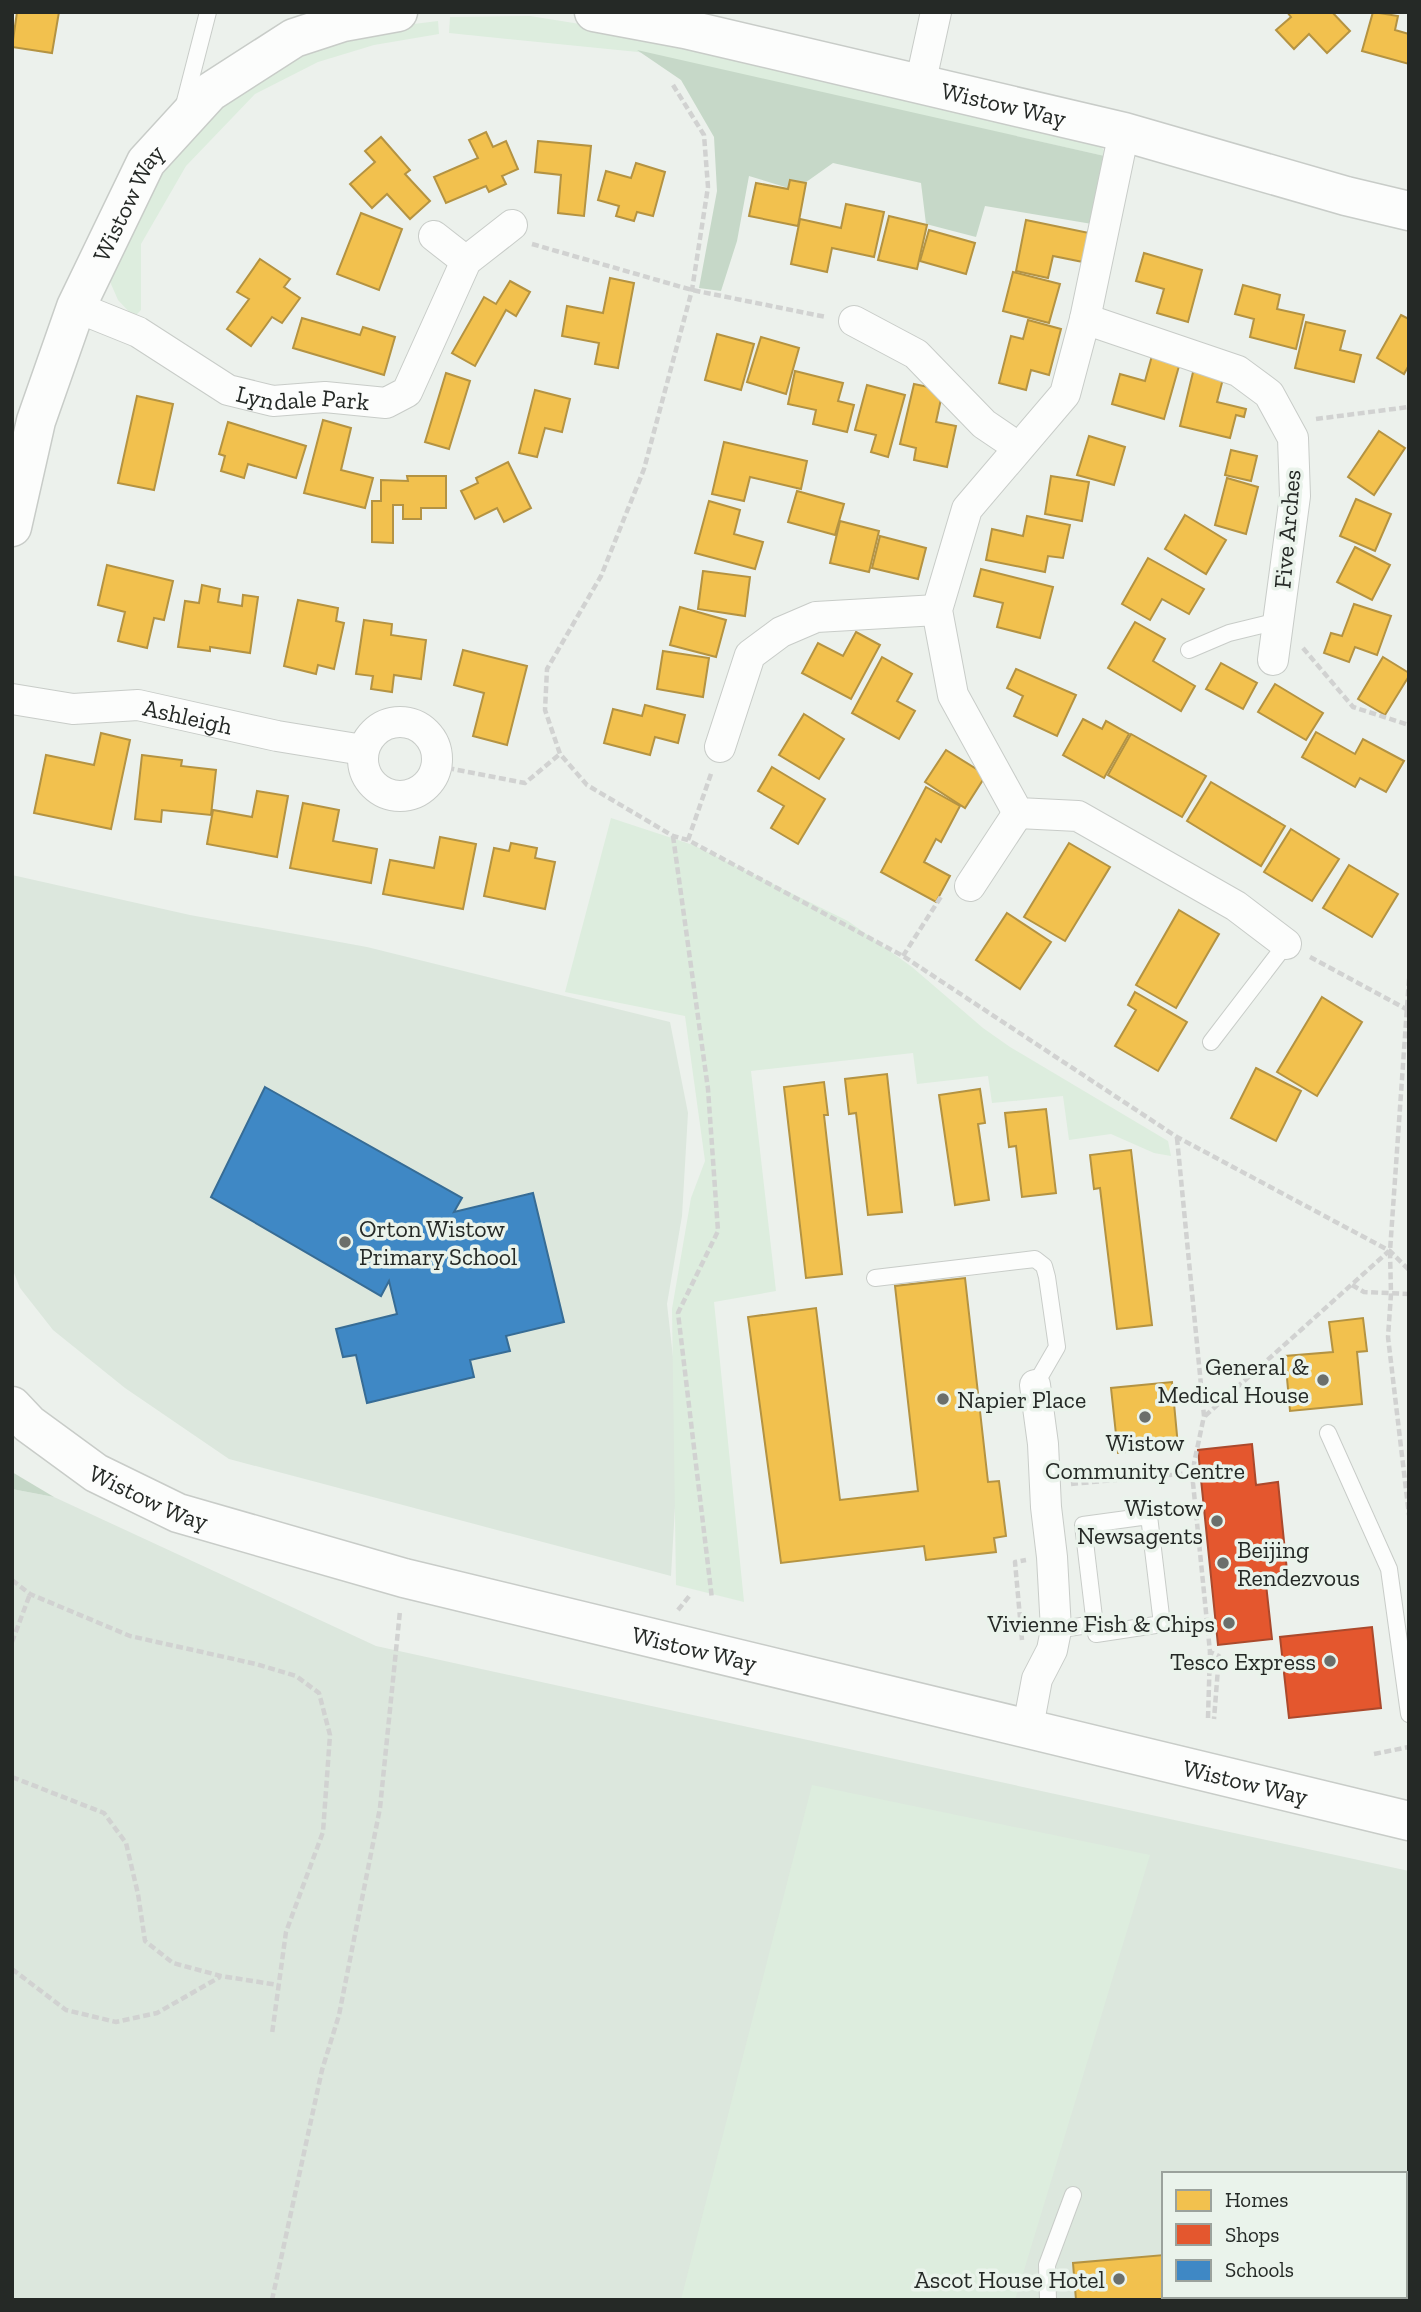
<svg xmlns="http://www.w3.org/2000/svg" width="1421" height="2312" font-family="'Zilla Slab',serif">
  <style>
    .built { fill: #dce7dd; fill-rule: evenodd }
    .green { fill: #ddedde }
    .forest { fill: #c6d8c8 }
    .homes { fill: #f2c14e; stroke: #b49342; stroke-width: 2 }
    .shops { fill: #e4572e; stroke: #ab492c; stroke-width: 2 }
    .schools { fill: #3f88c5; stroke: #376c95; stroke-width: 2 }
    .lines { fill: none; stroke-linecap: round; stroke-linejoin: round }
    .lane-casing { stroke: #c8ccc8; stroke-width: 18 }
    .street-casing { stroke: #c8ccc8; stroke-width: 32 }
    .secondary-casing { stroke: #c8ccc8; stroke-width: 41 }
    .path { stroke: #d1d2d1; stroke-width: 4.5; stroke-dasharray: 7 3.5; stroke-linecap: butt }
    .lane { stroke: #fcfdfc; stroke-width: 16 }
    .street { stroke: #fcfdfc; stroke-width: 30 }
    .secondary { stroke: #fcfdfc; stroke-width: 38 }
    .poi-dot { fill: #6b6f6b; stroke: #eaf3eb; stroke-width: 2.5 }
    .labels { text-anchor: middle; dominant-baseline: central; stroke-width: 7; stroke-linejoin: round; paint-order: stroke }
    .street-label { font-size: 24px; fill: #252926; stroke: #eaf3eb }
    .poi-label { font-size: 24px; fill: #252926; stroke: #eaf3eb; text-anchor: end }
  </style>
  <rect width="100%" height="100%" fill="#ecf1ec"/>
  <g class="built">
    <polygon points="12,875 190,915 367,947 670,1022 688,1113 682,1216 667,1304 680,1419 671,1576 229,1459 125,1388 53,1330 20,1288 12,1268"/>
    <path d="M 12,1489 L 54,1497 L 376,1646 L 1409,1871 L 1409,2300 L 12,2300 ZM 1164,2174 L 1405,2174 L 1405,2296 L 1164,2296 Z"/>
  </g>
  <g class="green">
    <polygon points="530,16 605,28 1099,144 1109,157 638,52 449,33 450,17"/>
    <polygon points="438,21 439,34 374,45 318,62 255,94 186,166 141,244 141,310 134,317 118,300 111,284 108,267 147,194 173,156 219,105 264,69 357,31"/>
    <polygon points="611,818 693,845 848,921 912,967 983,1028 1010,1047 1168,1141 1171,1156 1154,1153 1111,1134 1069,1140 1063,1096 992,1103 988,1076 917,1084 913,1053 751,1071 776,1291 714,1302 744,1602 676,1585 672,1309 691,1198 705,1161 685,1016 565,992"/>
    <polygon points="812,1785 1150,1855 1015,2300 681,2300"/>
  </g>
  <g class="forest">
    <polygon points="637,50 1109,157 1092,224 985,206 976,237 926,224 921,183 833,163 795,190 749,176 737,241 721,291 699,288 717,191 714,137 681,80"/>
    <polygon points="12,1472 54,1497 12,1489"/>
  </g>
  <g class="homes">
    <polygon points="17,12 59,12 52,53 12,47"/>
    <polygon points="1287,12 1332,12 1350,31 1327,53 1309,34 1294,49 1276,30 1291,17"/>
    <polygon points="1373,12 1398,16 1395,30 1409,34 1409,64 1362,51"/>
    <polygon points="486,132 493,147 506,141 518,169 502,176 506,184 489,192 486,186 446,203 434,177 478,158 469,140"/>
    <polygon points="381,137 410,170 405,174 430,201 410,219 387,194 372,208 350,184 375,162 365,151"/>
    <polygon points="538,141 591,146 584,216 558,213 561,175 535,172"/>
    <polygon points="636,163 665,172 653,216 637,212 634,221 616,216 619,206 598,200 606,171 631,178"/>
    <polygon points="790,180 806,183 798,226 749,216 756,183 788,189"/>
    <polygon points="846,204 884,212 874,257 832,248 827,272 791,264 800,219 841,228"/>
    <polygon points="361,213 402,229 379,290 337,274"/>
    <polygon points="889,216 927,225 917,269 878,260"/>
    <polygon points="1026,220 1089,233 1083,262 1053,256 1048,278 1016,271"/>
    <polygon points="929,230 975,243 966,274 920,261"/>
    <polygon points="1144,253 1202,270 1188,322 1157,313 1164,289 1136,281"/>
    <polygon points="260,259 290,279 284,287 300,298 282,323 272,317 251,346 227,329 249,299 237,292"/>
    <polygon points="1013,272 1060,284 1049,323 1003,311"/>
    <polygon points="610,278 634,283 618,368 595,364 599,343 562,336 567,306 603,313"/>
    <polygon points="510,281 530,292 516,316 506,310 475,366 452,353 484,297 496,304"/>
    <polygon points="1243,285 1280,295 1277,309 1304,315 1296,349 1250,337 1254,319 1235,314"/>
    <polygon points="1401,315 1409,319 1409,365 1404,374 1377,358"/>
    <polygon points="302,318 360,335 363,327 395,337 384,375 293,348"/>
    <polygon points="1028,320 1061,329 1049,375 1031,370 1026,390 999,383 1011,336 1023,339"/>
    <polygon points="1306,322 1345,331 1340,350 1361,355 1354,382 1295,368"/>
    <polygon points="717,334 754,344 741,390 705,380"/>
    <polygon points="761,337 799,348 786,394 747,382"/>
    <polygon points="1153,352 1181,359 1164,419 1112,404 1120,374 1145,381"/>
    <polygon points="1195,364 1225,371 1217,402 1246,409 1244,417 1236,415 1230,438 1180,426"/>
    <polygon points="795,371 843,383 838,401 854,405 847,432 813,424 816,410 788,404"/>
    <polygon points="446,373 470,381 449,449 425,442"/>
    <polygon points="914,384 943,390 936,422 956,426 947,467 914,460 916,448 900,444"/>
    <polygon points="867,385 905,395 888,457 871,452 876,435 855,430"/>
    <polygon points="535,390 570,399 562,432 545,428 537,457 519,453"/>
    <polygon points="137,396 173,404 154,490 118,483"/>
    <polygon points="323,420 351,428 341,470 373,478 365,508 304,493"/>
    <polygon points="228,422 306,446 296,478 248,464 244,478 221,471 225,456 219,454"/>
    <polygon points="1379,431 1405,448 1374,495 1348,477"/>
    <polygon points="1089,436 1125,447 1114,485 1077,475"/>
    <polygon points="724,442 807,461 801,489 750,477 744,501 712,494"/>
    <polygon points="1231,450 1257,456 1251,481 1225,475"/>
    <polygon points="508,462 531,508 504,522 497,508 475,519 461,491 478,483 476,478"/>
    <polygon points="407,476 446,476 446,508 421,508 421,519 403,519 403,505 393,505 393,543 372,542 372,501 381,501 381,480 408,481"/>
    <polygon points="1051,476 1089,482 1082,521 1045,514"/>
    <polygon points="1227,478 1258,487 1246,534 1215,525"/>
    <polygon points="797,491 844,504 835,535 788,522"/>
    <polygon points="1356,499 1391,514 1375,551 1340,536"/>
    <polygon points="709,501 740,510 734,534 763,542 755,569 695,553"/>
    <polygon points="1185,515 1226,540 1206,574 1165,549"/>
    <polygon points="1027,516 1070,525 1063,558 1048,556 1045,572 986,560 992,529 1023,536"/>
    <polygon points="840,521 879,531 869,572 830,563"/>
    <polygon points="880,536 926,548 918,579 872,568"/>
    <polygon points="1355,547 1390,565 1372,600 1337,582"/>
    <polygon points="1148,558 1204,589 1189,614 1162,599 1150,620 1122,604"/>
    <polygon points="107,565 173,581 164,620 154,618 147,648 118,641 125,612 98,605"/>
    <polygon points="981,569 1053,587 1040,638 997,627 1003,603 974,596"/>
    <polygon points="703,571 750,577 745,616 698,609"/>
    <polygon points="202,585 220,589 218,602 242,606 243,595 258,597 250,653 210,647 210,651 178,647 185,601 199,603"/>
    <polygon points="298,600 338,608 336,621 344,623 334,669 318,665 316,674 284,666"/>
    <polygon points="1354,604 1391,616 1377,655 1355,647 1349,662 1324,653 1331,633 1342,636"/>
    <polygon points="680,607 726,620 716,657 670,645"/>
    <polygon points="364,620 392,624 391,635 426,640 421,679 394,675 392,692 371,689 373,676 356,674"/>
    <polygon points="1135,622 1165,639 1153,661 1195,686 1181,711 1108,668"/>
    <polygon points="856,632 880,645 851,699 802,673 818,643 843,656"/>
    <polygon points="463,650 527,666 507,745 473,736 484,693 454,685"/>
    <polygon points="663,651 709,658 703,697 657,689"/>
    <polygon points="882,657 912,674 897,701 915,711 899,739 852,713"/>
    <polygon points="1383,657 1409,673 1409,676 1385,715 1358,699"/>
    <polygon points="1221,663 1257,683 1243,709 1206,689"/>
    <polygon points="1016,669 1076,695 1057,736 1014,716 1023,696 1007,688"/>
    <polygon points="1275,684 1323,713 1306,740 1258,712"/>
    <polygon points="645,705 685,715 678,743 655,737 650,755 604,743 613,709 642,716"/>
    <polygon points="804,714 844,739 819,779 779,755"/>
    <polygon points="1083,719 1102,729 1106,721 1129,734 1104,778 1063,755"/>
    <polygon points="1316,732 1355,754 1363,739 1404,761 1386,792 1360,778 1355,787 1302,757"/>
    <polygon points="101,733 130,740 111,829 34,813 46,755 94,765"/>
    <polygon points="1131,734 1206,776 1182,817 1108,775"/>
    <polygon points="946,750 986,775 965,808 925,782"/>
    <polygon points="142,755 182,760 181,766 216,770 211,815 162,810 161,822 135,819"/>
    <polygon points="772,767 825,799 798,844 771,828 784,806 758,791"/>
    <polygon points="1211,782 1285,826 1261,866 1187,821"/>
    <polygon points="926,787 960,806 941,842 936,839 924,862 950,876 936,902 881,872"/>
    <polygon points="257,791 288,796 277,857 207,844 213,810 252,817"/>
    <polygon points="303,803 339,810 333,841 377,849 371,883 290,868"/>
    <polygon points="1291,829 1339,859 1312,901 1264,872"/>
    <polygon points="440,837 476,844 463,909 383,894 390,860 434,868"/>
    <polygon points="511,843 537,848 535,858 555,862 545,909 484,896 494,848 509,851"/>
    <polygon points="1069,843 1110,867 1065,941 1024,917"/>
    <polygon points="1349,865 1398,894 1372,937 1323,908"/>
    <polygon points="1179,910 1219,934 1176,1008 1136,985"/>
    <polygon points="1007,913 1051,942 1020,989 976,960"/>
    <polygon points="1135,992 1187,1022 1158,1071 1115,1046 1136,1010 1128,1005"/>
    <polygon points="1322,997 1362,1022 1317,1096 1277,1072"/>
    <polygon points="1256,1068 1301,1091 1276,1141 1231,1118"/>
    <polygon points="887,1074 902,1212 868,1215 856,1113 849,1114 845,1079"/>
    <polygon points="824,1082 828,1115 824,1115 842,1274 806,1278 784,1087"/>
    <polygon points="980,1089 985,1123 978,1124 989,1200 955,1205 939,1095"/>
    <polygon points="1046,1109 1056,1193 1022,1197 1016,1146 1009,1147 1005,1113"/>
    <polygon points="1131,1150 1152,1325 1117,1329 1100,1188 1094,1189 1090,1155"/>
    <polygon points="965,1278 988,1482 999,1481 1006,1536 994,1538 996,1552 926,1560 924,1546 781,1563 748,1317 816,1308 840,1500 918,1491 895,1286"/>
    <polygon points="1363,1318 1367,1351 1357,1352 1362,1404 1290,1411 1285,1356 1333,1352 1329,1322"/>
    <polygon points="1172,1382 1178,1446 1118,1453 1111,1388"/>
    <polygon points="1405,2234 1409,2234 1409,2300 1076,2300 1073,2263 1164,2255 1164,2296 1405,2296"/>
  </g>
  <g class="shops">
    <polygon points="1252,1444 1256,1485 1278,1482 1288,1581 1266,1584 1272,1639 1218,1645 1198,1450"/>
    <polygon points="1372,1627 1381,1708 1289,1718 1280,1637"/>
  </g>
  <polygon class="schools" points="265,1087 462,1198 454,1212 533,1193 564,1322 506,1336 510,1351 470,1360 474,1377 367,1403 356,1355 343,1357 336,1329 397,1314 389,1281 381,1296 211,1197"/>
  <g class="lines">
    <defs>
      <g id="lane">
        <polyline points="184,105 208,12"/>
        <polyline points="1189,650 1229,633 1278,621"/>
        <polyline points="1211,1042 1286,944"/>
        <polyline points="875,1278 1035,1259 1044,1266 1047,1277 1057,1347 1035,1385"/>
        <polyline points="1328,1433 1389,1569 1409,1714"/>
        <polygon points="1149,1516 1162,1624 1096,1634 1083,1525"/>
        <polyline points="1056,1630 1094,1624"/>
        <polyline points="1048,2300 1047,2265 1073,2195"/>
      </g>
      <g id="street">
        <polyline points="920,85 936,12"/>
        <polyline points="1124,132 1085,319 1065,394 967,509 937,610 953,695 1018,813 1078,816 1236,906 1286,944"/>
        <polyline points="434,236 466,261"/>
        <path id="s1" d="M 76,307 L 138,332 L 228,390 L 273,401 L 325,397 L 386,403 L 407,392 L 466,261 L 512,225"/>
        <polyline points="1085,319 1238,371 1269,394 1293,438 1295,496 1273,660"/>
        <polyline points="854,321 916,354 984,424 1018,447"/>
        <path id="s2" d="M 12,699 L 73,709 L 138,705 L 277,736 L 363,750"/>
        <circle cx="400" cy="759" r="37"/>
        <polyline points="720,747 750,655 781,632 816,617 937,610"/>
        <polyline points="970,886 1018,813"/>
        <polyline points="1028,1727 1037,1679 1052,1650 1056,1630 1052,1557 1046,1507 1043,1444 1035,1385"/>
      </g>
      <g id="secondary">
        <path id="s3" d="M 594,12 L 685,29 L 1124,132 L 1346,196 L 1409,211"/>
        <path id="s4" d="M 12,527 L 36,421 L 76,307 L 146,162 L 210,92 L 294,38 L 343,22 L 398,12"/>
        <path id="s5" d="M 12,1406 L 29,1424 L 96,1473 L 178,1513 L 404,1578 L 1409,1821"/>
      </g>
    </defs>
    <use href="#lane" class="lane-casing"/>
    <use href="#street" class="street-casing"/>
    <use href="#secondary" class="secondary-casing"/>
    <g class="path">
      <polyline points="673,85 704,135 708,187 692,290 644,469 601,576 547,669 545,710 560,754 587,785 673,836 688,840 903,956 1177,1137 1390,1251 1409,1270"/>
      <polyline points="532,244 692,290 826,317"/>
      <polyline points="1316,419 1409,407"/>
      <polyline points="1303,648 1353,707 1409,725"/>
      <polyline points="437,766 525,783 560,754"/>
      <polyline points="673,836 708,1089 718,1231 678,1313 712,1599"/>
      <polyline points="688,840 712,771"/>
      <polyline points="903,956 942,895"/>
      <polyline points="1310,957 1408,1010"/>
      <polyline points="1409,979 1390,1251 1391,1294 1388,1337 1409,1515"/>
      <polyline points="1177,1138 1204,1416 1192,1473 1210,1652 1219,1656 1214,1719"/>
      <polyline points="1352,1285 1364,1292 1409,1294"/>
      <polyline points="1205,1416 1389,1251"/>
      <polyline points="1071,1484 1191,1473"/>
      <polyline points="12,1580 30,1594 130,1636 256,1664 296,1676 319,1693 330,1735 323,1832 286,1932 272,2034"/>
      <polyline points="678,1610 691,1594"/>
      <polyline points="1022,1640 1015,1562 1026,1560"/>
      <polyline points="12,1642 30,1594"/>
      <polyline points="1208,1718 1210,1652"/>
      <polyline points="1374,1754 1409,1747"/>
      <polyline points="12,1777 104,1813 126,1843 138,1894 145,1941 173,1963 221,1976 278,1985"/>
      <polyline points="12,1969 66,2010 116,2022 157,2013 220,1977"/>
      <polyline points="272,2300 322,2070 339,2015 380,1808 400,1611"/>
    </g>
    <use href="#lane" class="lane"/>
    <use href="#street" class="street"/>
    <use href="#secondary" class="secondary"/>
  </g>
  <g class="poi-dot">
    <circle cx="345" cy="1242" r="7"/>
    <circle cx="1323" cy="1380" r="7"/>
    <circle cx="943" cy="1399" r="7"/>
    <circle cx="1145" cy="1417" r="7"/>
    <circle cx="1217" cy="1521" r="7"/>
    <circle cx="1223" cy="1563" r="7"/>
    <circle cx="1229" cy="1623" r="7"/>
    <circle cx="1330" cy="1661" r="7"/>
    <circle cx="1119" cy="2279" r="7"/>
  </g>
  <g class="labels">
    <g class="street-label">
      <text stroke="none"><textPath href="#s3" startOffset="420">Wistow Way</textPath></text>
      <text stroke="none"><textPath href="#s4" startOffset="346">Wistow Way</textPath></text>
      <text stroke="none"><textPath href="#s1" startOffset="250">Lyndale Park</textPath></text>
      <text transform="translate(1287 529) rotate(-85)">Five Arches</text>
      <text stroke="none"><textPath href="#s2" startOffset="178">Ashleigh</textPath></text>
      <text stroke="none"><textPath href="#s5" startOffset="166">Wistow Way</textPath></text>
      <text stroke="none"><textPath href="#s5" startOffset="733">Wistow Way</textPath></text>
      <text stroke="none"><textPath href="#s5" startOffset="1300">Wistow Way</textPath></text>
    </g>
    <g class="poi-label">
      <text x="359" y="1228" text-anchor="start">Orton Wistow<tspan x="359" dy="28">Primary School</tspan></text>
      <text x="1309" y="1366">General &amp;<tspan x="1309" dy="28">Medical House</tspan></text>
      <text x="957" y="1399" text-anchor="start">Napier Place</text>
      <text x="1145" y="1442" text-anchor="middle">Wistow<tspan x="1145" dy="28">Community Centre</tspan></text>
      <text x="1203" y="1507">Wistow<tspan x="1203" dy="28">Newsagents</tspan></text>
      <text x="1237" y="1549" text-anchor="start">Beijing<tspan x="1237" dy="28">Rendezvous</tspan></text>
      <text x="1215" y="1623">Vivienne Fish &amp; Chips</text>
      <text x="1316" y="1661">Tesco Express</text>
      <text x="1105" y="2279">Ascot House Hotel</text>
    </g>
  </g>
  <rect width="1421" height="2312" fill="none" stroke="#252926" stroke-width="28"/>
  <rect x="1162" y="2172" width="245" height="126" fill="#eaf3eb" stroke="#9ba29c" stroke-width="2"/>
  <rect x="1176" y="2190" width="35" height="21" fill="#f2c14e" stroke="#9ba29c" stroke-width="2"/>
  <text x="1225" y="2207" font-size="21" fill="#252926">Homes</text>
  <rect x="1176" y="2224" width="35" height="21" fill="#e4572e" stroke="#9ba29c" stroke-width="2"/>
  <text x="1225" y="2242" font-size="21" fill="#252926">Shops</text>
  <rect x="1176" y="2260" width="35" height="21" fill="#3f88c5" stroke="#9ba29c" stroke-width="2"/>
  <text x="1225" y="2277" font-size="21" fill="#252926">Schools</text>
</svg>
